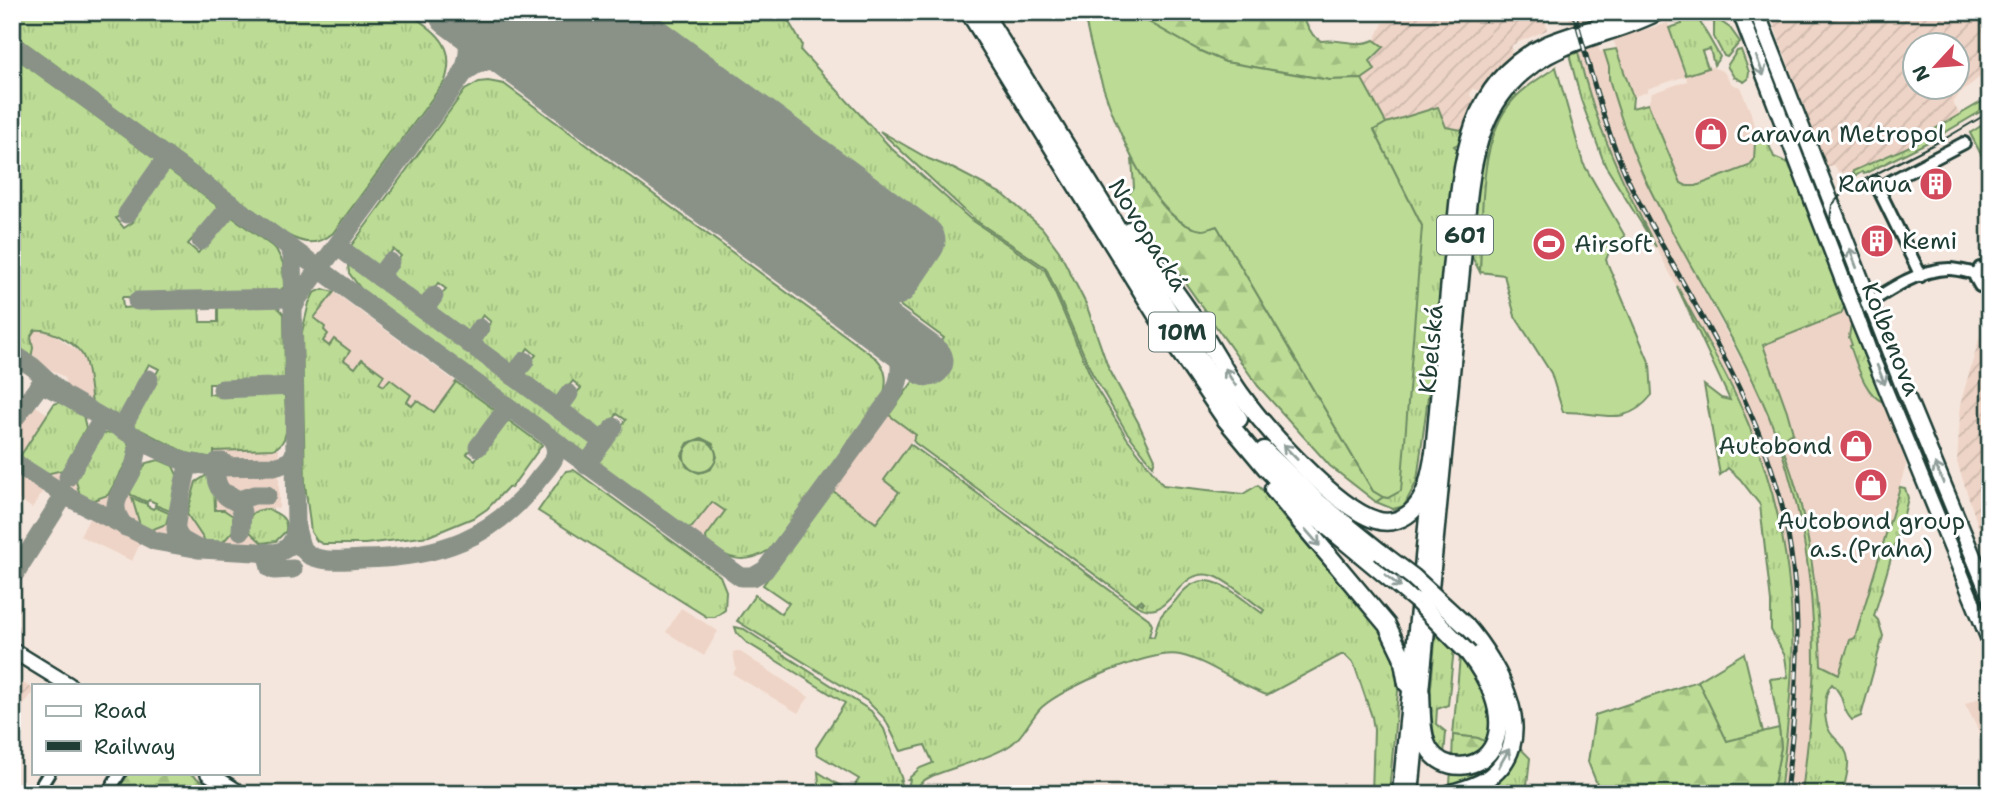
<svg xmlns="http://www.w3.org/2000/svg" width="2002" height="806" font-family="'Shantell Sans',sans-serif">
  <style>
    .built { fill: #eed4c6 }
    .industrial { fill: url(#industrial-furrows); fill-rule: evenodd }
    .grass { fill: url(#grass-tufts); stroke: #6e8c64; stroke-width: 2; fill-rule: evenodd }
    .forest { fill: url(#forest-firs); stroke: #6e8c64; stroke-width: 2 }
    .garden { fill: #bcdc95; stroke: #6e8c64; stroke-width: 2 }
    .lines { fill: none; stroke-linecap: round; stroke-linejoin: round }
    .taxiway { stroke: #8a9288; stroke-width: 19 }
    .runway { stroke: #8a9288; stroke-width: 51 }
    .minor-casing { stroke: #1f3d34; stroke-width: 16 }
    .major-casing { stroke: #1f3d34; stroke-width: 19 }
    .highway-casing { stroke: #1f3d34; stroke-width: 21 }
    .minor { stroke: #fff; stroke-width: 10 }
    .major { stroke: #fff; stroke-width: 14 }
    .highway { stroke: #fff; stroke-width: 16 }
    .tram { stroke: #1f3d34; stroke-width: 2 }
    .rail-casing { stroke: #1f3d34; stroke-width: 5 }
    .rail { stroke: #fff; stroke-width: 2.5; stroke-dasharray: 8; stroke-linecap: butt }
    .highway-bridge-casing { stroke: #1f3d34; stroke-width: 21; stroke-linecap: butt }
    .highway-bridge { stroke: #fff; stroke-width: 16 }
    .oneway { stroke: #8f9e9a }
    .labels { text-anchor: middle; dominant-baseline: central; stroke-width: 6; stroke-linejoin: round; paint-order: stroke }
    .shield { fill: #fff; stroke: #627771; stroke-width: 2 }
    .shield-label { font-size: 23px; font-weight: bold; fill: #1f3d34 }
    .poi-label { font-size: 24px; fill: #1f3d34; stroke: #fff; text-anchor: start }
    .street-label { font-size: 24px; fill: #1f3d34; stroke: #fff }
  </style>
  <defs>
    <pattern id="industrial-furrows" width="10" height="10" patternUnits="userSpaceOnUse" patternTransform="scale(1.75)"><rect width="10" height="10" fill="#eed4c6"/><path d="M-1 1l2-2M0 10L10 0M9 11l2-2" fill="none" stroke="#ccb7ab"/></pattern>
    <pattern id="grass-tufts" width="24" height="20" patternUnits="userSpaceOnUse" patternTransform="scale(1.75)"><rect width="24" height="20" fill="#bcdc95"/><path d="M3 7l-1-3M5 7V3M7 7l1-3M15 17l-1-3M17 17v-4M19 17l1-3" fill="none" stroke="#a1be81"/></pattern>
    <pattern id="forest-firs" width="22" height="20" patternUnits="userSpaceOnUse" patternTransform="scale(1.75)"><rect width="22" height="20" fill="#bcdc95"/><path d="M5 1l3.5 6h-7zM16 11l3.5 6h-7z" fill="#a1be81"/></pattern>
  </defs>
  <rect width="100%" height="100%" fill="#f5e6dd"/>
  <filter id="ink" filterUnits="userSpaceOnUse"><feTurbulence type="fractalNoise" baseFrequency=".0143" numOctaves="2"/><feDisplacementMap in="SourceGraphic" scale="14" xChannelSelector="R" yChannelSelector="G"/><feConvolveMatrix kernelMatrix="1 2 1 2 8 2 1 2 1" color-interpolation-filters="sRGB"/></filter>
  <g filter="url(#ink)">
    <g class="built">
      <polygon points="1568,12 1590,12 1600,52 1604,51 1609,67 1609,79 1620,117 1636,158 1659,208 1755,386 1776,435 1794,489 1806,548 1813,601 1813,690 1802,794 1780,794 1791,688 1791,602 1785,551 1773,495 1755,442 1735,396 1640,217 1616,166 1583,74"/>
      <polygon points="1668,23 1686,75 1711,67 1723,71 1732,84 1740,87 1751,113 1754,126 1762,125 1765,140 1755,142 1754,160 1750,166 1696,186 1687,186 1681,183 1648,104 1652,93 1687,81 1686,76 1647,89 1647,92 1633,97 1613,39"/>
      <polygon points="334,292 456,382 434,412 413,406 406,402 410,396 390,380 384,387 378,382 383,375 362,360 355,368 344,360 350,351 335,339 329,346 323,341 323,330 314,318"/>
      <polygon points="1849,309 1891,410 1906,465 1855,639 1850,641 1839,675 1821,665 1820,620 1814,573 1800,500 1780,440 1793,433 1787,411 1763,345"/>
      <polygon points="35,330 42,330 53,334 82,354 86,362 92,404 67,390 64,377 31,358 33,348 31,336"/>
      <polygon points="12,384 19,388 16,393 48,414 21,454 24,460 12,453"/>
      <polygon points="889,415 916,435 884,479 899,491 876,523 833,491"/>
      <polygon points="86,428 99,435 75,478 80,495 46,474 63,470"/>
      <polygon points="279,449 279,508 256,510 259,542 262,543 223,542 233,531 227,512 215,510 214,451"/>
      <polygon points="131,454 146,463 130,492 140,525 91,501 108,495"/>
      <polygon points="12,467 45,488 32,508 12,495"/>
      <polygon points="178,477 196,482 187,514 205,541 172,538 151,530 166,523"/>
      <polygon points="712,502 725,511 706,537 707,544 685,528 693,527"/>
      <polygon points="91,515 142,539 132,561 80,536"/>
      <polygon points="681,608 718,631 704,656 666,632"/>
      <polygon points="735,651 739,651 809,697 798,713 733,674 736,668 733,653"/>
      <polygon points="1990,693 1990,753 1965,704"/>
    </g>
    <g class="industrial">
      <polygon points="1403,12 1544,12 1547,30 1512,45 1511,57 1495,73 1481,91 1472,89 1470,95 1475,101 1462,130 1446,127 1438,107 1386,123 1362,79 1375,70 1370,64 1384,47 1375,40 1383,23 1404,17"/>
      <path d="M 1769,12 L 1990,12 L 1990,69 L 1959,94 L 1953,103 L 1960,115 L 1933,130 L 1917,143 L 1843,176 L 1841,171 L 1838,172 L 1834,165 L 1827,168 ZM 1914,46 L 1956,46 L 1956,88 L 1914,88 Z"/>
      <polygon points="1986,315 1990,315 1990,552 1977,523 1957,462 1961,401"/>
      <polygon points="23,683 33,689 33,692 12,722 12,701"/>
    </g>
    <g class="grass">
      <path d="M 12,12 L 408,12 C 436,33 457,44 445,81 L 333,233 C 318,246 304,244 287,235 L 12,33 Z"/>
      <path d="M 501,12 L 783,12 L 802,44 L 801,51 L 892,149 L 969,218 L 1045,270 L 1096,388 L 1127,438 L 1163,485 L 1243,494 L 1258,485 L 1284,518 L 1382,631 L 1395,662 L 1398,691 L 1389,794 L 1372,794 L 1374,730 L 1372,717 L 1354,664 L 1345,655 L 1341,655 L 1267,695 C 1237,685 1211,662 1180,655 C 1152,649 1064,687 1042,707 C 1031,717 1024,735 1012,744 C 994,757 954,767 932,776 C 924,780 917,783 917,794 L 913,794 L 909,784 L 910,779 L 908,779 L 920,768 L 933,763 L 925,745 L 901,751 L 885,719 L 867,701 L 737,621 L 755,595 L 781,614 L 789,603 L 763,585 L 833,491 L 876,523 L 899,492 L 884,480 L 910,444 L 1149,619 L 1152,625 L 1149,636 L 1154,637 C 1156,630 1157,622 1161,616 C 1165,610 1171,606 1176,600 C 1204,560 1232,592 1262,613 L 1264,610 C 1250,601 1229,581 1214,576 C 1175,564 1172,627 1136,605 L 1139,602 L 1142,604 L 1144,603 L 1141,600 L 1135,604 L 915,443 L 913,440 L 916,435 L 889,415 L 944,338 Z"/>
      <polygon points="1690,16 1700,22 1720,57 1714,65 1710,49 1702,51 1708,68 1686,75 1669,28 1682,24 1681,19"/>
      <polygon points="1717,19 1730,28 1740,42 1727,57 1724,56 1714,37 1714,22"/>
      <path d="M 1616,49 L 1633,97 L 1632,108 L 1648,104 L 1681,183 L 1687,186 L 1696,186 L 1749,166 L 1754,160 L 1755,142 L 1765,140 L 1766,138 L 1774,157 L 1793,165 L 1845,305 L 1841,314 L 1763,345 L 1787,411 L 1793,433 L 1780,440 C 1787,460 1795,481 1800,502 C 1813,556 1819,610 1821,665 L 1839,674 L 1850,640 L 1855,638 L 1900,487 L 1905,488 L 1908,498 L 1904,514 L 1874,616 L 1878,620 L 1883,636 L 1861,716 L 1852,720 C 1840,708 1846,697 1832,684 C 1823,693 1823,721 1830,732 C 1837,742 1847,747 1848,760 C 1849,771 1845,783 1842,794 L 1802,794 C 1807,750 1813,706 1814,662 C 1814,576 1800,493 1768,414 C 1734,332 1683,259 1645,179 C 1630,147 1619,113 1609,79 L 1609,67 L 1604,51 Z"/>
      <polygon points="1741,50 1749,72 1748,79 1744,82 1734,77 1727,66 1737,51"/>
      <path d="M 1578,52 C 1594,121 1623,185 1656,247 L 1605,165 L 1581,100 L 1570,58 L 1571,55 Z"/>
      <path d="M 12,55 L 160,163 L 125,212 L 116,218 L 124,228 L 133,222 L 132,213 L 165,167 L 223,210 L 199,239 L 195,236 L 188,244 L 198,253 L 228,214 L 276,249 L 283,263 L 284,287 L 274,296 L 122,297 L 123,308 L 136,307 L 137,304 L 199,303 L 200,322 L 218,322 L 218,304 L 275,304 L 284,314 L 285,384 L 209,384 L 209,394 L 222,395 L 223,391 L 280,390 L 285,396 C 285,413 293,443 273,449 L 214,451 L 214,458 L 186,453 L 131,425 L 129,421 L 159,369 L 149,364 L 143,375 L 146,377 L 124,418 L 120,419 L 92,404 C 90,390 89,373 85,360 C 80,345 50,328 35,330 L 31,336 L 33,348 L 31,358 L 12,346 Z"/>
      <path d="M 488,81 L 504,84 L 877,359 C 887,370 887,381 884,395 L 769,550 C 746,565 728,560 707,544 L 706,537 L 725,511 L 712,502 L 692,527 L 685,528 L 594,461 L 626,420 L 617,414 L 603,438 L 562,409 L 581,388 L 573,381 L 565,391 L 567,392 L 556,404 L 517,376 L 536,355 L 528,348 L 513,372 L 473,343 L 491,322 L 483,315 L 467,340 L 427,310 L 446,289 L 438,283 L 423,306 L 382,277 L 392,264 L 394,265 L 401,256 L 393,249 L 378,273 L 348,250 L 465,90 L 479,82 ZM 701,438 L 713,444 L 717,457 L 711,469 L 699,473 L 687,467 L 682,455 L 688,443 Z"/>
      <polygon points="1513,92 1517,96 1513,99 1487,156 1480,272 1470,253 1476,192 1484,150 1499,111"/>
      <polygon points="1990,97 1990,106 1932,140 1864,174 1862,172 1855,176 1853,171 1917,143 1933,130"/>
      <polygon points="1438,107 1446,127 1462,130 1458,144 1454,146 1457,149 1451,184 1439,313 1417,481 1404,506 1393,509 1376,502 1383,497 1388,498 1422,226 1374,130 1386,123"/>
      <polygon points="1990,120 1990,172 1970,133"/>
      <polygon points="880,131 929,159 954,169 1004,195 1042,228 1059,251 1086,304 1108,367 1138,422 1155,459 1153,466 1126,431 1092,373 1046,268 975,220"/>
      <polygon points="347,258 594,439 595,449 589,458 361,289 349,273"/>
      <path d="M 1677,286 C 1701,331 1728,375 1748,423 C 1780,500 1795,583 1792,667 C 1790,709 1785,751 1780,794 L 1772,794 L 1781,747 L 1779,728 L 1770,679 L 1788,677 L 1785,656 L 1771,630 L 1771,602 L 1760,505 L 1740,479 L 1728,468 L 1720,475 L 1704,385 L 1721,398 L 1730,400 Z"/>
      <polygon points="323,289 334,292 314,318 325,327 324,330 328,334 323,341 329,346 334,339 350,351 344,360 355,368 362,359 384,375 379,383 384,386 390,379 411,395 407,402 412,406 417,400 434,412 456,382 499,413 467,454 475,460 504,417 542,445 511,488 508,487 487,509 475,517 429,536 365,544 323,544 317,541 311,532 305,484 302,332 309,303 314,293"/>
      <path d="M 1851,324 L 1854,324 L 1883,402 C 1865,395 1857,364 1850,346 L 1852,345 L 1849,337 Z"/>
      <polygon points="60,402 83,415 86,428 63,470 46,474 24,460 21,455 54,404"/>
      <polygon points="112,432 127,440 131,454 108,495 91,501 80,495 75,478 99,435"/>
      <circle cx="700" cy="456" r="16"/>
      <polygon points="159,460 173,466 178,477 170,511 155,505 156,503 149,500 147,502 131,495 130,492 146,463"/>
      <polygon points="574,470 720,576 726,591 725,610 715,617 707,617 538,511 566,471"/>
      <polygon points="207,475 214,475 215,510 224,510 233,516 233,531 223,542 205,541 187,514 196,482"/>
      <polygon points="132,498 147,504 147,506 153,509 155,507 169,513 166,524 151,530 140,525"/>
      <path d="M 268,509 C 277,514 288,516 286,531 L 276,541 L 262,543 L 249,531 C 248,515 251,510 268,509 Z"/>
      <polygon points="735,627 744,629 871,711 884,729 902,780 900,781 904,794 820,794 818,772 850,792 859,779 817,754 816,748 845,703 746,642 737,633"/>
      <polygon points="1436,630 1454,648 1448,705 1437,709 1436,724 1446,732 1444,756 1436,746 1428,722"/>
      <path d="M 1460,656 C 1485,686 1493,703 1489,742 L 1517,745 L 1530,758 L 1526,794 L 1449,794 L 1452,760 L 1488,743 L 1478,738 L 1453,735 Z"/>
    </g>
    <g class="forest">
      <path d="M 1138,12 L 1299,12 L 1313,35 L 1321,41 C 1339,38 1357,48 1374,40 L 1384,47 L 1370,61 L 1375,70 L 1362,79 L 1330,80 L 1225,62 L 1200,51 L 1145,20 Z"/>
      <path d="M 1132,159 C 1151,187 1176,242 1217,226 L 1373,491 L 1383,497 L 1376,502 L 1330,466 L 1258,386 L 1126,199 L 1134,187 Z"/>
      <polygon points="1698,681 1727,740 1779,728 1781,747 1772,794 1601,794 1588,762 1595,715"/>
      <polygon points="1453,735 1478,738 1489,743 1475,757 1452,760"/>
      <polygon points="125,773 189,773 221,794 131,794 118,784"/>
    </g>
    <g class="garden">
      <path d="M 1084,12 L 1138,12 L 1145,20 L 1200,51 L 1225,62 L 1329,80 L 1362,79 L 1386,123 L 1374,130 L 1422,226 L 1401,491 L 1388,498 L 1383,497 L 1373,491 L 1217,226 C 1212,227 1207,230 1202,230 C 1140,222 1092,66 1084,12 Z"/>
      <path d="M 1556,67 L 1583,163 L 1625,236 L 1609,252 L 1606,260 L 1650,364 L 1652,395 C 1624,430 1599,411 1563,412 L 1551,373 L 1515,316 L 1504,275 L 1480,272 C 1483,220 1477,140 1513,100 C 1524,87 1542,77 1556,67 Z"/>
      <polygon points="1744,653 1763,732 1727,741 1698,681"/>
    </g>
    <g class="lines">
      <g class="taxiway">
        <path d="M 451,12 C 471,30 472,54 461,77 L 298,298 L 293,309 L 296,528 L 301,547 L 309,555 C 325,563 345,560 362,559 C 437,558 495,539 540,477 C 549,466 562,455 552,440"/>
        <path d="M 12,44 L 741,577 L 753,577 L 765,570 L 892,396 C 905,373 902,352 885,331 L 826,288"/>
        <path d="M 461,76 C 502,34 548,84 583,109"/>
        <polyline points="127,214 167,157"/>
        <polyline points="201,241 232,204"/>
        <polyline points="288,246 292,255 293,307"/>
        <polyline points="337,246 603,442 586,465"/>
        <polyline points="379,277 390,262"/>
        <polyline points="137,301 293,298"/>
        <polyline points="424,310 434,296"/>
        <polyline points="469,344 480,328"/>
        <polyline points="12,353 33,367 65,396 149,445 183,461 214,467 278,466 290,461 295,453"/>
        <polyline points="513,376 525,361"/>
        <polyline points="222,389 294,386"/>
        <polyline points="558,409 569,394"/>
        <polyline points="12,422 39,386 42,384 58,392"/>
        <polyline points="122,428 149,379"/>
        <polyline points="603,442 614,427"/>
        <polyline points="478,447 508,407"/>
        <path d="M 12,461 L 70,498 L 155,541 L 200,549 L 276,553 C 290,549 294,541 296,528"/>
        <path d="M 223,462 L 217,462 C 212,482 220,496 239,503 L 242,512 L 241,531"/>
        <path d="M 197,465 L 189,465 C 186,470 175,523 176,529 C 177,534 179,536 182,540 L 198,549"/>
        <polyline points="68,477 98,426 102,423 112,422"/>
        <polyline points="227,494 239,500 254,495 267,495"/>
        <path d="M 125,527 C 105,503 123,492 133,469 C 136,462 136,454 139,446 L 145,443 L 149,445"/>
        <polyline points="276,553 268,559 270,568 274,570 293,569"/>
        <polyline points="16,572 65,494"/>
      </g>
      <g class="runway">
        <polyline points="454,12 928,361"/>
        <polyline points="529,12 893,281 920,241 609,12"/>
      </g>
      <defs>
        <g id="minor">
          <polyline points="1875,182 1921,276"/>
          <polyline points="1878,188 1964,143"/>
          <polyline points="1990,267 1980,268 1975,277 1980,286 1990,287"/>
          <path d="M 1855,312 C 1882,295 1916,269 1949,269 C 1958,269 1967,272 1976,274"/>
          <polyline points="36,794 49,773"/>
          <polyline points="107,794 120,773"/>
        </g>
        <g id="major">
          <polyline points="1740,12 1855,312 1990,642"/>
          <polyline points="1757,12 1902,384 1990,597"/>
          <path d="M 1452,259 C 1460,178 1459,84 1546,44 C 1574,32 1604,27 1631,12"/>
          <polyline points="12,650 69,685"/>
          <polyline points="208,773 241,794"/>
          <path d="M 1411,794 L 1467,219 C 1474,143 1487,81 1564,48 C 1595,34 1628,29 1659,12"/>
        </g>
        <g id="highway">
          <polyline points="969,12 1175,345 1226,420 1266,468 1305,508 1417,601"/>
          <polyline points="983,12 1188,342 1239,419"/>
          <path d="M 1129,230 C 1148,255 1168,281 1186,307 C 1205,335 1221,366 1240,393 C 1265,428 1336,508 1376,520 C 1390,525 1405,519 1415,508 C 1428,493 1430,473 1434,454"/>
          <polyline points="1264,450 1318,502 1380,552"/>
          <polyline points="1433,464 1452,259"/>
          <polyline points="1273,489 1387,625 1402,656 1407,684"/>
          <path d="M 1421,693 C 1422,710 1421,732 1428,747 C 1442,774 1482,771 1494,744 C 1507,713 1487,677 1469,654"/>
          <polyline points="1401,794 1431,486"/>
          <path d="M 1449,794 C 1461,790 1474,787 1484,781 C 1545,743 1498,663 1465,625"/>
        </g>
      </defs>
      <use href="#minor" class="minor-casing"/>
      <use href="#major" class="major-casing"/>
      <use href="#highway" class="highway-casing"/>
      <use href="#minor" class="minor"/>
      <use href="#major" class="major"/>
      <use href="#highway" class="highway"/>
      <polyline class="tram" points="1990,112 1946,138 1846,189 1832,205 1830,220 1876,347 1990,624"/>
      <defs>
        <path id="rail" d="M 1574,12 C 1591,72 1605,132 1632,188 C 1682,289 1750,384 1779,494 C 1806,597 1798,689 1786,794"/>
      </defs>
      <use href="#rail" class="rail-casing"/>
      <use href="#rail" class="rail"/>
      <defs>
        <g id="highway-bridge">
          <polyline points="1380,552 1413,577 1465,625"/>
          <polyline points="1417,601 1469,654"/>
        </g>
      </defs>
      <use href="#highway-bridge" class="highway-bridge-casing"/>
      <use href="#highway-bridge" class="highway-bridge"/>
    </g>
    <defs><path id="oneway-shaft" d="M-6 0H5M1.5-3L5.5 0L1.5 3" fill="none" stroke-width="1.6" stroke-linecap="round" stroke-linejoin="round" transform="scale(1.75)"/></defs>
    <g class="oneway">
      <use href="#oneway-shaft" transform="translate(1760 66) rotate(69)"/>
      <use href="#oneway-shaft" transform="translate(1853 258) rotate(-111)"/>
      <use href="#oneway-shaft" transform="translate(1881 375) rotate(68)"/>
      <use href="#oneway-shaft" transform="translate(1230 377) rotate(-123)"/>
      <use href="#oneway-shaft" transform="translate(1290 452) rotate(-134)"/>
      <use href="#oneway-shaft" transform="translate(1939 473) rotate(-113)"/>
      <use href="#oneway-shaft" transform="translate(1313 538) rotate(49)"/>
      <use href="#oneway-shaft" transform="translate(1393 581) rotate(39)"/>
      <use href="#oneway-shaft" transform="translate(1504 758) rotate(-60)"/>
    </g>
  </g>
  <defs>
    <symbol id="shop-disc" viewBox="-11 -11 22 22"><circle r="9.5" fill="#d1495b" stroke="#fff"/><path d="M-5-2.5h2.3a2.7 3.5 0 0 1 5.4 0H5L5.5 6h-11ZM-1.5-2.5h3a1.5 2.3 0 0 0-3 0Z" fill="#fff"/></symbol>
    <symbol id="building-disc" viewBox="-11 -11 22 22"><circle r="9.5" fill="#d1495b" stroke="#fff"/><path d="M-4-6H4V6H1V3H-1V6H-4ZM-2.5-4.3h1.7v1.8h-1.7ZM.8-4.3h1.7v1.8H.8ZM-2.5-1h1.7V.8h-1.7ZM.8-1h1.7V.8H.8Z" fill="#fff"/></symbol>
    <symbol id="stadium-disc" viewBox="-11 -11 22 22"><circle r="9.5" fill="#d1495b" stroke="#fff"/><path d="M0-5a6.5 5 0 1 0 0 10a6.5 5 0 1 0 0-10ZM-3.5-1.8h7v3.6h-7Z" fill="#fff"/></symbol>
  </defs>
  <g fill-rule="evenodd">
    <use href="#shop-disc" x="1692" y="115" width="38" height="38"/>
    <use href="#building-disc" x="1917" y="165" width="38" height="38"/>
    <use href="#building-disc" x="1858" y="222" width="38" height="38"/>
    <use href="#stadium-disc" x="1530" y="225" width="38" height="38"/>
    <use href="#shop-disc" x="1837" y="427" width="38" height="38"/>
    <use href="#shop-disc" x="1852" y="466" width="38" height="38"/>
  </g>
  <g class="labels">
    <g class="shield">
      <rect x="1437" y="215.5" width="56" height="39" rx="5"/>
      <rect x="1149" y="312.5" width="66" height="39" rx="5"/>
    </g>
    <g class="shield-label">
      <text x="1465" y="235">601</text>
      <text x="1182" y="332">10M</text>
    </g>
    <g class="poi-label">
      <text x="1736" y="134">Caravan Metropol</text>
      <text x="1912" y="184" text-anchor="end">Ranua</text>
      <text x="1902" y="241">Kemi</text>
      <text x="1574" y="244">Airsoft</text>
      <text x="1832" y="446" text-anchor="end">Autobond</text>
      <text x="1871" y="521" text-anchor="middle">Autobond group<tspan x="1871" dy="28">a.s.(Praha)</tspan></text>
    </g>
    <g class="street-label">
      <text transform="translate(1148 235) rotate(58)">Novopacká</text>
      <text transform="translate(1891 339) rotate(68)">Kolbenova</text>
      <text transform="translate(1431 349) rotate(-85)">Kbelská</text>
    </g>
  </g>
  <rect width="2002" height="806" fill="none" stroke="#fff" stroke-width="42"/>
  <rect x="21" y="21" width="1960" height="764" fill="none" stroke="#1f3d34" stroke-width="2.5" filter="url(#ink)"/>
  <rect x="32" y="684" width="228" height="91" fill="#ffffff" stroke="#a5b1ae" stroke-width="2"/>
  <rect x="46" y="706" width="35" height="10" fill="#ffffff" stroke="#a5b1ae" stroke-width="2"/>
  <text x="94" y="718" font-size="21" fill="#1f3d34">Road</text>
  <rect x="46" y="741" width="35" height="10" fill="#1f3d34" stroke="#a5b1ae" stroke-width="2"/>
  <text x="94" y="754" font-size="21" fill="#1f3d34">Railway</text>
  <g transform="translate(1936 66) rotate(244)"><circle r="33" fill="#ffffff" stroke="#a5b1ae" stroke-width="2"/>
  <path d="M0-5L12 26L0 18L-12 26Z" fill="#d1495b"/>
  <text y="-10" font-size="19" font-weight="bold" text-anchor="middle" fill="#1f3d34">N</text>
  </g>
</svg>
